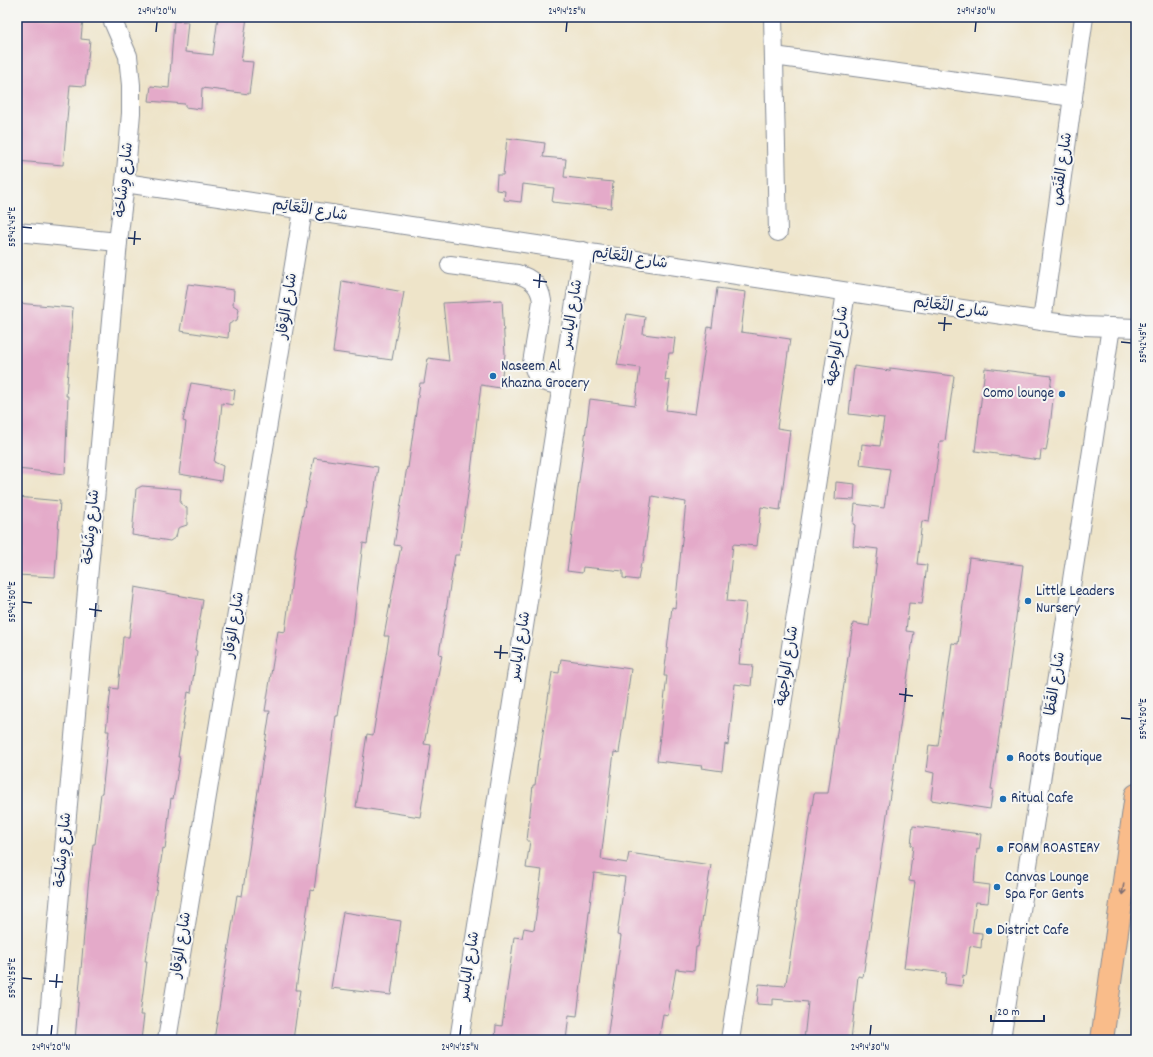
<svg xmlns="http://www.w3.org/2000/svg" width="1153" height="1057" font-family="Dekko,'Playpen Sans Arabic',sans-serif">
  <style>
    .building { fill: #e4aac9 }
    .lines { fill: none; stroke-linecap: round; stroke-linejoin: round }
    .street-casing { stroke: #848a94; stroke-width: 20 }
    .primary-casing { stroke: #848a94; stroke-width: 24 }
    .street { stroke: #fff; stroke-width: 18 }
    .primary { stroke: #f9bc8a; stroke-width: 22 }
    .oneway { stroke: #7f6e72 }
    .ticks { fill: none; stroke: #1b2f5e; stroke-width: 1.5 }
    .poi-dot { fill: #1f6fb2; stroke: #f6f6f2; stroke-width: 1.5 }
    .labels { text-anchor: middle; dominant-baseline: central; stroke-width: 4; stroke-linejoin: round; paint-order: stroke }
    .street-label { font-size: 15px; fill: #1b2f5e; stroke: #f6f6f2 }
    .poi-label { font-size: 15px; fill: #1b2f5e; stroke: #f6f6f2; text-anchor: start }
    .neatline { fill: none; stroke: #1b2f5e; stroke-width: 1.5 }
    .ticks-label { font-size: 10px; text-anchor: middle; fill: #1b2f5e }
  </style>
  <rect width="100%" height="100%" fill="#f6f6f2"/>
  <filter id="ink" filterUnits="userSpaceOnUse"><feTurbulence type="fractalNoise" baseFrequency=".025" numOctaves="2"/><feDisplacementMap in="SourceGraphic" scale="8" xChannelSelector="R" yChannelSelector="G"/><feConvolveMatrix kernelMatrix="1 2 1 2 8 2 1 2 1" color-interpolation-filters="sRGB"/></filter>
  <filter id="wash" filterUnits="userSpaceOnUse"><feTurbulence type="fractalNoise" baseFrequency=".012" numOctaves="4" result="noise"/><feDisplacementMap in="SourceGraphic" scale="16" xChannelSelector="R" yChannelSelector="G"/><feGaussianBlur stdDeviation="0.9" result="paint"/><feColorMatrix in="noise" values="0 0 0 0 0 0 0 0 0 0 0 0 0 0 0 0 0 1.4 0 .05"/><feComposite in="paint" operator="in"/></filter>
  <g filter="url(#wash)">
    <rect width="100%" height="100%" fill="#eee4c9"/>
    <g id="blocks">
      <g class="building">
        <polygon points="17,17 83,18 81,39 90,40 85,86 70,85 63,165 17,161"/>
        <polygon points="218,17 247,17 241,61 253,62 249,94 202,88 201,109 185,107 185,104 149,101 151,86 169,88 174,21 188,22 185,52 213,55"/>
        <polygon points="507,138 545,143 543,157 566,159 564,177 613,182 611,208 552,202 554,188 523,184 521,202 504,200 505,191 496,190 497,175 503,175"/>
        <polygon points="342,281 404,292 392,360 333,352"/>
        <polygon points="188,284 234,290 233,305 239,309 237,320 229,324 228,338 180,331"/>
        <polygon points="717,288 746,292 741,332 790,339 777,428 790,430 780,510 761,507 757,546 733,544 727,601 746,603 739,664 753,665 751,686 735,684 728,745 725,744 722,771 701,768 702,766 657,761 667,676 664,676 672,607 675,608 686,502 652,496 643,563 641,563 638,580 623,578 623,571 583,567 582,573 567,571 590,399 635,405 640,368 617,365 627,314 645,317 643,334 675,338 673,353 669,353 665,380 670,381 666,410 695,414 708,327 712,328"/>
        <polygon points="502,300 505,354 500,388 481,385 470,480 459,555 455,555 439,654 442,655 424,744 431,745 420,817 356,807 367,734 373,735 389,636 384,636 401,546 394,545 407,467 408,468 420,383 424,383 428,358 449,361 443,303"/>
        <polygon points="17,303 73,308 66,396 68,396 65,474 17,469"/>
        <polygon points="854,366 890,371 890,368 954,376 945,441 940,441 929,522 922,521 917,564 927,565 922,604 909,603 906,631 914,632 863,977 858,976 851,1040 804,1040 808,1002 773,999 773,1005 757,1004 759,984 785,986 786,983 797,912 796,911 797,903 814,793 828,793 853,623 869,626 878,549 853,546 855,525 853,524 855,504 884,508 890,469 860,465 862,444 880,446 884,418 849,414"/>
        <polygon points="985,368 1052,376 1050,388 1054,389 1050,428 1046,451 1041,450 1040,460 975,451"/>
        <polygon points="191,383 235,390 233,405 222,403 219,433 214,462 223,466 221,481 179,474 186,422 183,421"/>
        <polygon points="314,458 378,467 367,544 363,543 353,626 352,626 338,716 336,716 314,891 310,890 296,990 300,990 293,1040 214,1040 237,895 242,896 270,711 265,711 278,631 285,632 296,548"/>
        <polygon points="836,482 855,484 854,500 835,499"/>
        <polygon points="142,486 181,489 180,503 187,508 187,525 178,528 176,537 170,541 132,535 136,489"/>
        <polygon points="17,497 60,501 55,577 17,575"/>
        <polygon points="969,558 1023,565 1002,722 1001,722 991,789 993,789 990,809 931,800 934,773 926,771 929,745 938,746 952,643 958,644"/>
        <polygon points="135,587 203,600 195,650 197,651 191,693 188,692 178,757 180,757 173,799 171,798 165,849 163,848 145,961 147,961 140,1015 144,1015 141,1040 75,1040 88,887 93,844 95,844 101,793 102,793 109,731 106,731 111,688 118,689 123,637 129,637"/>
        <polygon points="561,659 631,669 619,753 614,752 601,859 627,863 629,853 711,865 698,947 696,947 694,971 676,969 668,1015 663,1014 659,1040 607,1040 621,936 617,935 625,877 594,873 586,937 587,937 577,1016 569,1015 566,1040 495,1040 496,1025 502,1026 514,937 522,938 524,928 534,930 542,870 526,868 530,841 527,841 533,785 535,785 538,760 539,760 552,672 559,673"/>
        <polygon points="913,826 981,834 979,850 977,849 974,883 990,885 988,903 976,902 972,932 982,933 981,948 970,946 966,976 963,975 962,986 945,984 946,973 904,968 915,882 909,881 913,846 911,845"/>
        <polygon points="343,912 401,921 391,995 331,988"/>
      </g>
    </g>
  </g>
  <g filter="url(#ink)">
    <use href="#blocks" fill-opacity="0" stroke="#848a94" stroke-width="1"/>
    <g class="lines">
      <defs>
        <g id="street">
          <polyline points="773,17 778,232"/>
          <polyline points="774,56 1073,97"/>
          <polyline points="125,183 1042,321 1084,326 1136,328"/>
          <polyline points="17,232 118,242"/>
          <path d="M 450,265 L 517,274 C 532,278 540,286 542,301 L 532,363 L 537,376 L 542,381 L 561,386"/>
          <polyline points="1042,321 1084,17"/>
          <polyline points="47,1040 118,242 125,183 131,113 131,85 128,56 111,17"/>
          <polyline points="167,1040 303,210"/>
          <polyline points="459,1040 583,251"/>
          <polyline points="730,1040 846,292"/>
          <polyline points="1001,1040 1111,327"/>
        </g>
        <polyline id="primary" points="1102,1040 1136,795"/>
      </defs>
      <use href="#street" class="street-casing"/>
      <use href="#primary" class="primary-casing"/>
      <use href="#street" class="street"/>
      <use href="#primary" class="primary"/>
    </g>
    <defs><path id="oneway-shaft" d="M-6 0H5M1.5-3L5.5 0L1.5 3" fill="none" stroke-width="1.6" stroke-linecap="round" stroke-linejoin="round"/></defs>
    <use class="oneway" href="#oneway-shaft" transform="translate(1123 889) rotate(98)"/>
  </g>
  <path class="ticks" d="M 156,32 L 157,22M 566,32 L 567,22M 975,32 L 976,22M 22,227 L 32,228M 128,238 L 141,239M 134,245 L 135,231M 533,280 L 547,282M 539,288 L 540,274M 938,323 L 952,324M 944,331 L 945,317M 1121,342 L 1131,343M 22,602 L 32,603M 89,609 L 102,611M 95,617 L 96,603M 494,652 L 508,653M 500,659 L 501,645M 899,694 L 913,696M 905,702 L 906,688M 1121,718 L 1131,719M 22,978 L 32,979M 49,981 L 63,982M 56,988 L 57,974M 51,1035 L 52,1025M 460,1035 L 461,1025M 870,1035 L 871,1025"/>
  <g class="poi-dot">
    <circle cx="493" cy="376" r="4"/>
    <circle cx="1062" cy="394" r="4"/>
    <circle cx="1028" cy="601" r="4"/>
    <circle cx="1010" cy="758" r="4"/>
    <circle cx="1003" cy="799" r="4"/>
    <circle cx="1000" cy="849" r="4"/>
    <circle cx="997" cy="887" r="4"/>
    <circle cx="989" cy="931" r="4"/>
  </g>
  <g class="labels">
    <g class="street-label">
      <text transform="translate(1063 169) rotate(-82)">شارع القَنَص</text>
      <text transform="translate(125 180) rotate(-84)">شارع وِشَاحَة</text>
      <text transform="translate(310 211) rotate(9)">شارع النَّعَائِم</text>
      <text transform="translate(630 259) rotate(9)">شارع النَّعَائِم</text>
      <text transform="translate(288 306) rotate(-81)">شارع الوَقار</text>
      <text transform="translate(951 308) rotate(8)">شارع النَّعَائِم</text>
      <text transform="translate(573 314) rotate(-81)">شارع الياسر</text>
      <text transform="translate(838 346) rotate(-81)">شارع الواجهة</text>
      <text transform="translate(92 527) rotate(-85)">شارع وِشَاحَة</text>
      <text transform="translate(235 625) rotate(-81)">شارع الوَقار</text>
      <text transform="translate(521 646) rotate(-81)">شارع الياسر</text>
      <text transform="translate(788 666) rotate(-81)">شارع الواجهة</text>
      <text transform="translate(1056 684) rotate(-81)">شارع القَطَا</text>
      <text transform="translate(64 850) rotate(-85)">شارع وِشَاحَة</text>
      <text transform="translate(182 945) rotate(-81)">شارع الوَقار</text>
      <text transform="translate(470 966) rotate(-81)">شارع الياسر</text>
    </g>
    <g class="poi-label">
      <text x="501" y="367">Naseem Al<tspan x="501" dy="17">Khazna Grocery</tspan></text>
      <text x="1054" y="394" text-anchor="end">Como lounge</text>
      <text x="1036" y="592">Little Leaders<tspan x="1036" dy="17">Nursery</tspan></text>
      <text x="1018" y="758">Roots Boutique</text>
      <text x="1011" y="799">Ritual Cafe</text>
      <text x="1008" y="849">FORM ROASTERY</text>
      <text x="1005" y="878">Canvas Lounge<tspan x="1005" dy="17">Spa For Gents</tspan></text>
      <text x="997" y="931">District Cafe</text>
    </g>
  </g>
  <rect width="1153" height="1057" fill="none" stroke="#f6f6f2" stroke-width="44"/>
  <path d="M991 1015v6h53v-6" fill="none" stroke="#1b2f5e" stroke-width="2"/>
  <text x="997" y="1015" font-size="12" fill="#1b2f5e" stroke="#f6f6f2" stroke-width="3" paint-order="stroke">20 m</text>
  <rect x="22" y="22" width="1109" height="1013" class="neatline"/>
  <g class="ticks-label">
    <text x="157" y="14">24°14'20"N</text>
    <text x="567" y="14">24°14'25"N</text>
    <text x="976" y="14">24°14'30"N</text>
    <text transform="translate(11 227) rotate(-90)" y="4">55°42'45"E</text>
    <text transform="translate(1142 343) rotate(-90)" y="4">55°42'45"E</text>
    <text transform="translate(11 602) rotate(-90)" y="4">55°42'50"E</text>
    <text transform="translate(1142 719) rotate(-90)" y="4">55°42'50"E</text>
    <text transform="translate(11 978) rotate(-90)" y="4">55°42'55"E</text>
    <text x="51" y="1050">24°14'20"N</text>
    <text x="460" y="1050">24°14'25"N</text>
    <text x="870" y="1050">24°14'30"N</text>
  </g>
</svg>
